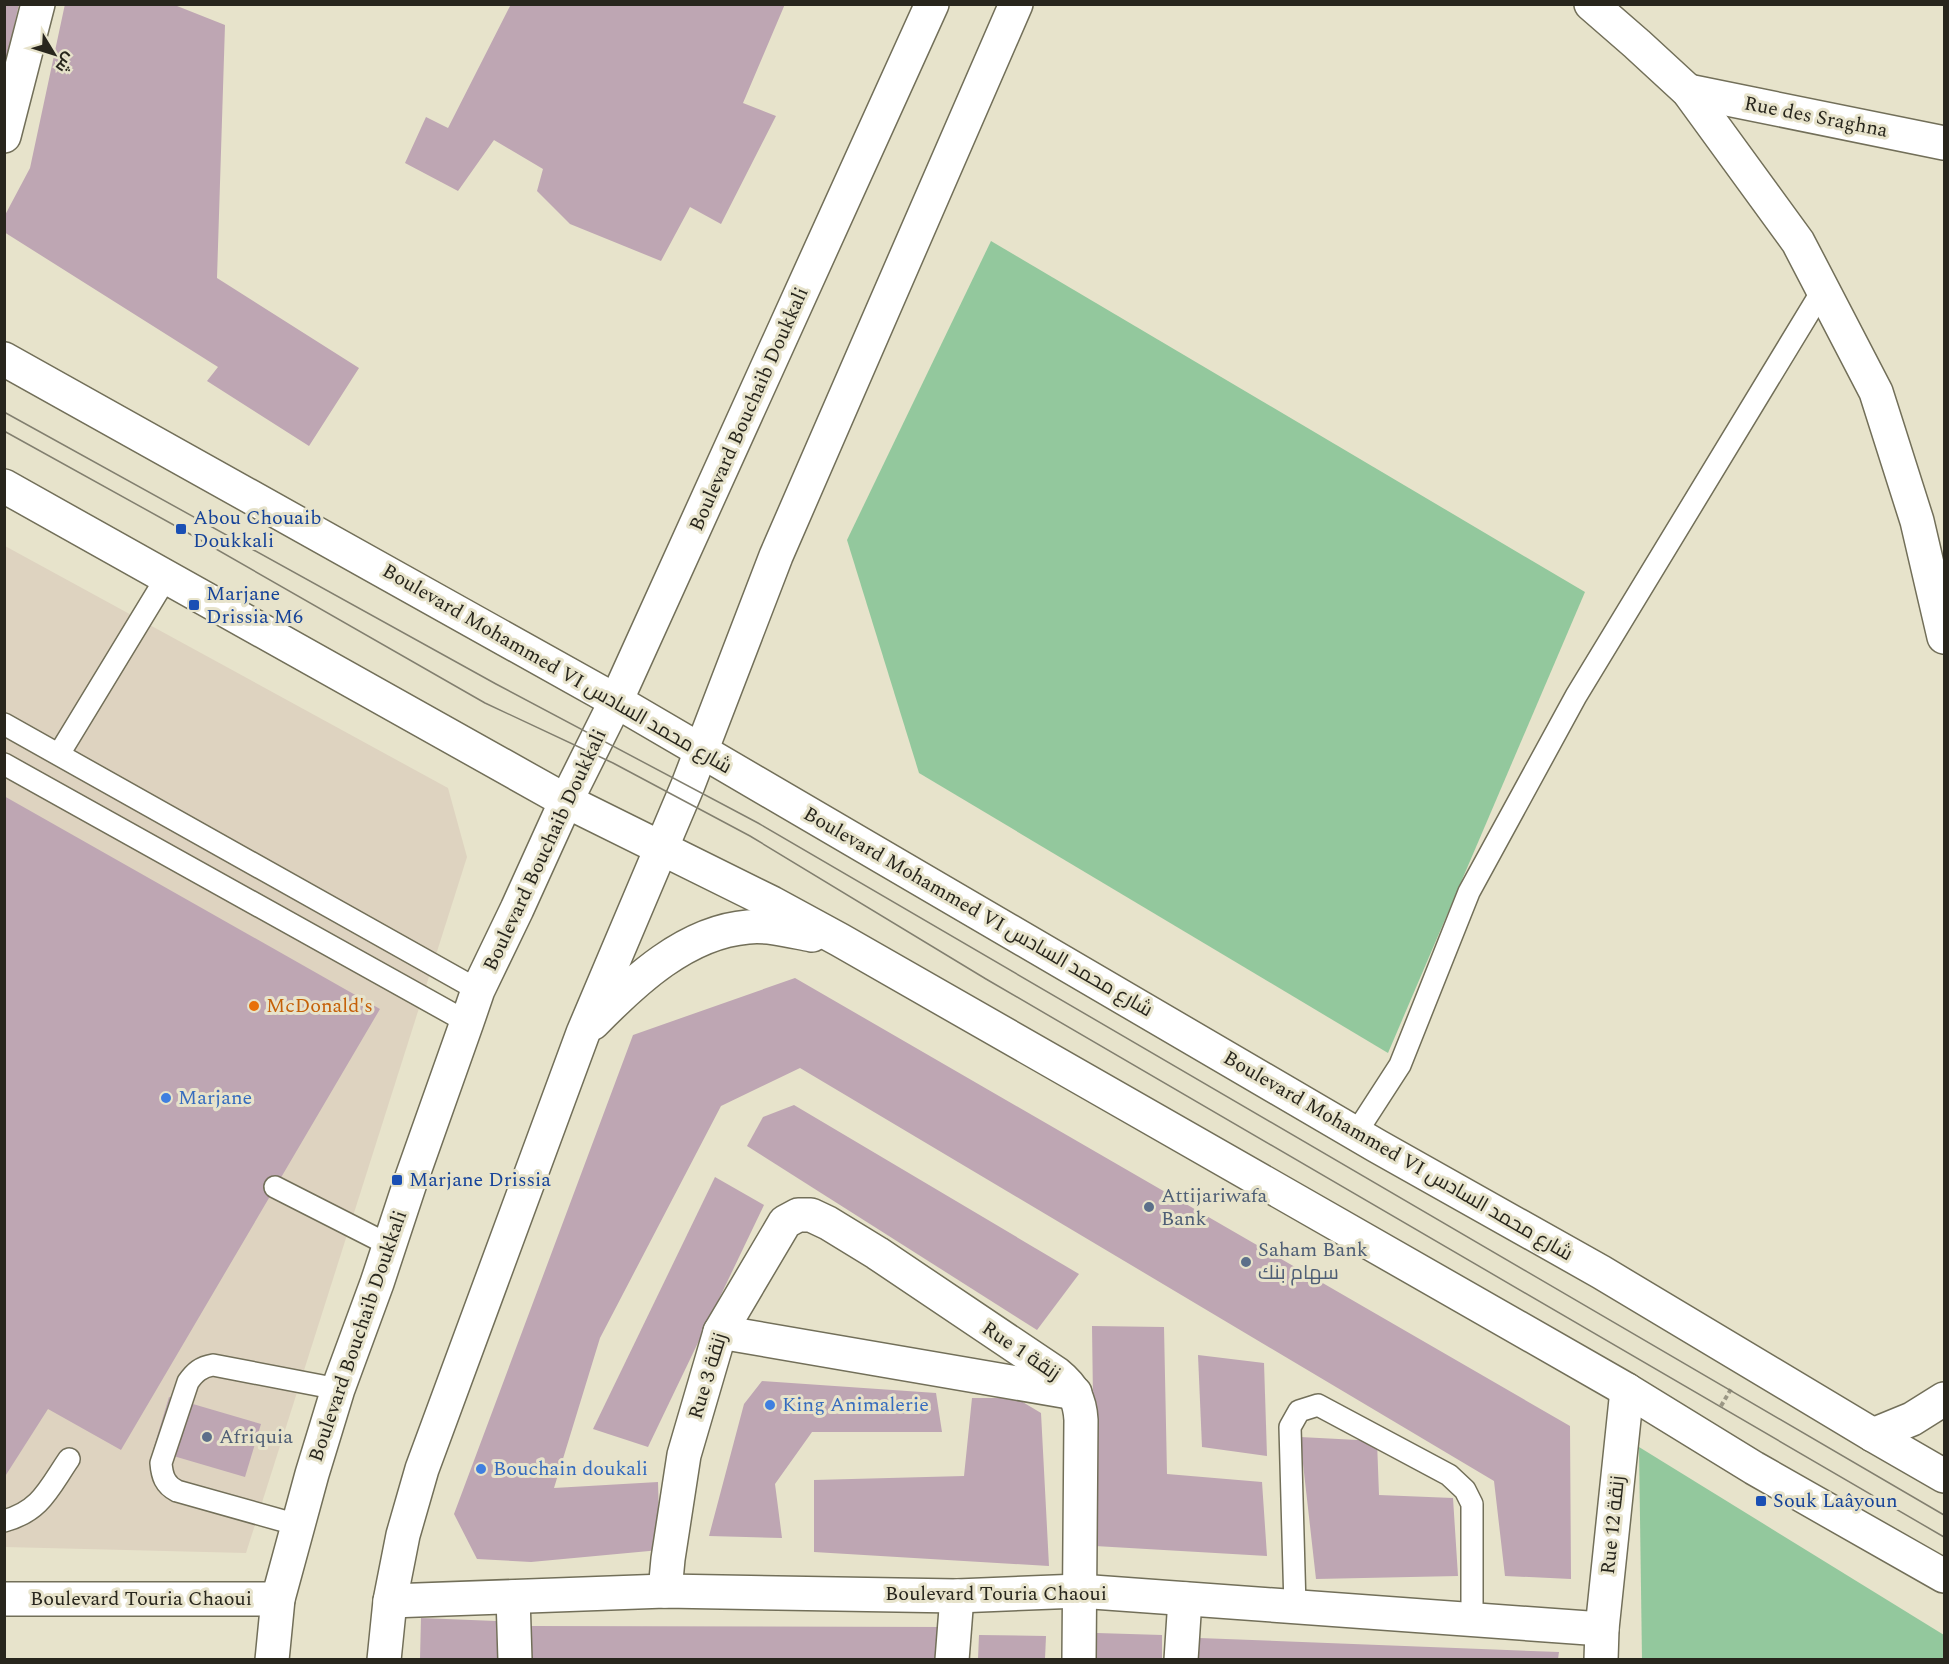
<svg xmlns="http://www.w3.org/2000/svg" width="1949" height="1664" font-family="Spectral,Cairo,serif">
  <style>
    .commercial { fill: #ded3c0 }
    .green { fill: #93c89d }
    .building { fill: #bea6b3 }
    .lines { fill: none; stroke-linecap: round; stroke-linejoin: round }
    .service-casing { stroke: #726f59; stroke-width: 24 }
    .minor-casing { stroke: #726f59; stroke-width: 36 }
    .tertiary-casing { stroke: #726f59; stroke-width: 36 }
    .primary-casing { stroke: #726f59; stroke-width: 36 }
    .path { stroke: #9b9785; stroke-width: 4; stroke-dasharray: 4.5 3; stroke-linecap: butt }
    .service { stroke: #fff; stroke-width: 21 }
    .minor { stroke: #fff; stroke-width: 33 }
    .tertiary { stroke: #fff; stroke-width: 33 }
    .primary { stroke: #fff; stroke-width: 33 }
    .tram { stroke: #827f6f; stroke-width: 1.5 }
    .transit-dot { fill: #1a4fb4; stroke: #e7e3cb; stroke-width: 2 }
    .food-dot { fill: #e8710a; stroke: #e7e3cb; stroke-width: 2 }
    .shop-dot { fill: #3f7fe0; stroke: #e7e3cb; stroke-width: 2 }
    .service-dot { fill: #5c6f8a; stroke: #e7e3cb; stroke-width: 2 }
    .labels { text-anchor: middle; dominant-baseline: central; stroke-width: 6; stroke-linejoin: round; paint-order: stroke }
    .street-label { font-size: 20px; fill: #28261d; stroke: #e7e3cb }
    .transit-label { font-size: 20px; fill: #164399; stroke: #e7e3cb; text-anchor: start }
    .food-label { font-size: 20px; fill: #c56008; stroke: #e7e3cb; text-anchor: start }
    .shop-label { font-size: 20px; fill: #366cbe; stroke: #e7e3cb; text-anchor: start }
    .service-label { font-size: 20px; fill: #4e5e75; stroke: #e7e3cb; text-anchor: start }
  </style>
  <rect width="100%" height="100%" fill="#e7e3cb"/>
  <polygon class="commercial" points="5,546 448,788 467,857 246,1553 5,1547"/>
  <g class="green">
    <polygon points="991,241 1585,592 1388,1053 919,773 847,540"/>
    <polygon points="1639,1447 1944,1635 1944,1659 1642,1659"/>
  </g>
  <g class="building">
    <polygon points="4,4 19,4 5,66 4,66"/>
    <polygon points="65,4 172,4 225,25 217,278 359,368 309,446 207,381 218,367 4,232 4,217 30,168"/>
    <polygon points="511,4 785,4 743,103 776,116 721,224 690,207 661,261 570,224 537,191 543,169 494,140 458,191 405,163 426,117 448,128"/>
    <polygon points="4,796 380,1009 121,1450 48,1409 4,1478"/>
    <polygon points="795,978 1570,1426 1571,1579 1505,1576 1494,1481 800,1068 721,1106 600,1338 554,1488 658,1482 660,1550 531,1562 477,1559 454,1514 633,1035"/>
    <polygon points="794,1105 1079,1274 1037,1330 747,1146 763,1117"/>
    <polygon points="715,1177 764,1205 648,1447 593,1429"/>
    <polygon points="1092,1326 1164,1327 1167,1474 1262,1482 1267,1556 1095,1546"/>
    <polygon points="1198,1355 1264,1363 1267,1456 1202,1447"/>
    <polygon points="762,1381 936,1393 942,1432 812,1432 775,1484 782,1538 709,1536 744,1404"/>
    <polygon points="169,1397 261,1424 245,1477 153,1450"/>
    <polygon points="972,1398 1016,1398 1041,1413 1049,1566 814,1552 814,1480 964,1476"/>
    <polygon points="1300,1437 1377,1441 1379,1495 1453,1498 1458,1576 1316,1579"/>
    <polygon points="421,1618 496,1621 498,1659 420,1659"/>
    <polygon points="528,1626 944,1627 944,1659 527,1659"/>
    <polygon points="1097,1633 1162,1635 1162,1659 1097,1659"/>
    <polygon points="979,1635 1046,1636 1045,1659 978,1659"/>
    <polygon points="1199,1638 1559,1652 1558,1659 1198,1659"/>
  </g>
  <g class="lines">
    <defs>
      <g id="service">
        <polyline points="4,724 478,990"/>
        <polyline points="59,754 166,578"/>
        <polyline points="4,764 467,1022"/>
        <polyline points="1356,1133 1400,1065 1469,892 1576,696 1822,291"/>
        <polyline points="275,1187 389,1245"/>
        <path d="M 4,1521 C 41,1511 49,1488 69,1459"/>
        <path d="M 298,1525 L 177,1491 C 165,1485 162,1476 161,1463 L 188,1382 C 195,1372 201,1367 213,1365 L 338,1389"/>
        <polyline points="1295,1607 1290,1427 1299,1411 1318,1405 1449,1475 1465,1490 1472,1504 1472,1620"/>
      </g>
      <g id="minor">
        <polyline points="4,136 38,4"/>
        <polyline points="720,1332 1075,1393"/>
        <path d="M 665,1591 L 668,1559 L 684,1455 L 720,1332 L 785,1222 L 798,1215 L 811,1215 L 828,1223 L 877,1253 L 1057,1374 C 1073,1387 1080,1400 1081,1420 L 1079,1660"/>
        <polyline points="513,1597 515,1660"/>
        <polyline points="4,1599 278,1599"/>
        <polyline points="390,1601 665,1591 957,1596 1079,1591 1602,1629"/>
        <polyline points="952,1660 957,1596"/>
        <polyline points="1181,1660 1185,1599"/>
        <polyline points="1601,1660 1602,1629 1627,1390"/>
      </g>
      <g id="tertiary">
        <polyline points="1591,4 1637,44 1688,91 1798,242 1876,392 1917,521 1944,637"/>
        <polyline points="1688,91 1944,143"/>
      </g>
      <g id="primary">
        <polyline points="4,359 616,701 1377,1146 1601,1272 1873,1435 1944,1476"/>
        <polyline points="4,486 566,801 772,903 840,940 1627,1390 1754,1468 1944,1576"/>
        <path d="M 593,1023 C 634,981 686,932 748,927 C 770,925 791,931 812,935"/>
        <polyline points="1873,1435 1912,1419 1944,1399"/>
        <polyline points="272,1660 278,1599 312,1474 338,1389 377,1283 411,1180 467,1022 478,990 517,909 566,801 616,701 932,4"/>
        <polyline points="384,1660 390,1601 403,1535 422,1469 583,1033 688,785 776,556 1016,4"/>
      </g>
    </defs>
    <use href="#service" class="service-casing"/>
    <use href="#minor" class="minor-casing"/>
    <use href="#tertiary" class="tertiary-casing"/>
    <use href="#primary" class="primary-casing"/>
    <polyline class="path" points="1721,1406 1731,1389"/>
    <use href="#service" class="service"/>
    <use href="#minor" class="minor"/>
    <use href="#tertiary" class="tertiary"/>
    <use href="#primary" class="primary"/>
    <g class="tram">
      <polyline points="4,412 496,684 758,823 1944,1515"/>
      <polyline points="4,431 181,529 485,703 613,763 750,836 986,979 1944,1537"/>
    </g>
  </g>
  <g class="transit-dot">
    <rect x="175" y="523" width="12" height="12" rx="3"/>
    <rect x="188" y="599" width="12" height="12" rx="3"/>
    <rect x="391" y="1174" width="12" height="12" rx="3"/>
    <rect x="1755" y="1495" width="12" height="12" rx="3"/>
  </g>
  <circle class="food-dot" cx="254" cy="1006" r="6"/>
  <g class="shop-dot">
    <circle cx="166" cy="1098" r="6"/>
    <circle cx="770" cy="1405" r="6"/>
    <circle cx="481" cy="1469" r="6"/>
  </g>
  <g class="service-dot">
    <circle cx="1149" cy="1207" r="6"/>
    <circle cx="1246" cy="1262" r="6"/>
    <circle cx="207" cy="1437" r="6"/>
  </g>
  <g class="labels">
    <g class="street-label">
      <text transform="translate(1816 117) rotate(11)">Rue des Sraghna</text>
      <text transform="translate(749 409) rotate(-66)">Boulevard Bouchaib Doukkali</text>
      <text transform="translate(557 669) rotate(30)">Boulevard Mohammed VI شارع محمد السادس</text>
      <text transform="translate(545 850) rotate(-65)">Boulevard Bouchaib Doukkali</text>
      <text transform="translate(978 912) rotate(30)">Boulevard Mohammed VI شارع محمد السادس</text>
      <text transform="translate(1398 1156) rotate(30)">Boulevard Mohammed VI شارع محمد السادس</text>
      <text transform="translate(358 1336) rotate(-71)">Boulevard Bouchaib Doukkali</text>
      <text transform="translate(1021 1351) rotate(34)">Rue 1 زنقة</text>
      <text transform="translate(708 1376) rotate(-73)">Rue 3 زنقة</text>
      <text transform="translate(1613 1525) rotate(-84)">Rue 12 زنقة</text>
      <text x="996" y="1594">Boulevard Touria Chaoui</text>
      <text x="141" y="1599">Boulevard Touria Chaoui</text>
    </g>
    <g class="transit-label">
      <text x="193" y="518">Abou Chouaib<tspan x="193" dy="23">Doukkali</tspan></text>
      <text x="206" y="594">Marjane<tspan x="206" dy="23">Drissia M6</tspan></text>
      <text x="409" y="1180">Marjane Drissia</text>
      <text x="1773" y="1501">Souk Laâyoun</text>
    </g>
    <g class="food-label">
      <text x="266" y="1006">McDonald's</text>
    </g>
    <g class="shop-label">
      <text x="178" y="1098">Marjane</text>
      <text x="782" y="1405">King Animalerie</text>
      <text x="493" y="1469">Bouchain doukali</text>
    </g>
    <g class="service-label">
      <text x="1161" y="1196">Attijariwafa<tspan x="1161" dy="23">Bank</tspan></text>
      <text x="1258" y="1250">Saham Bank<tspan x="1258" dy="23">سهام بنك</tspan></text>
      <text x="219" y="1437">Afriquia</text>
    </g>
  </g>
  <rect width="1949" height="1664" fill="none" stroke="#28261d" stroke-width="12"/>
  <g transform="translate(54 54) rotate(128)" stroke="#e7e3cb" stroke-width="4.5" paint-order="stroke">
  <path d="M0-4.5L10 22L0 15L-10 22Z" fill="#28261d"/>
  <text y="-9" font-size="16" font-weight="bold" text-anchor="middle" fill="#28261d">ش</text>
  </g>
</svg>
